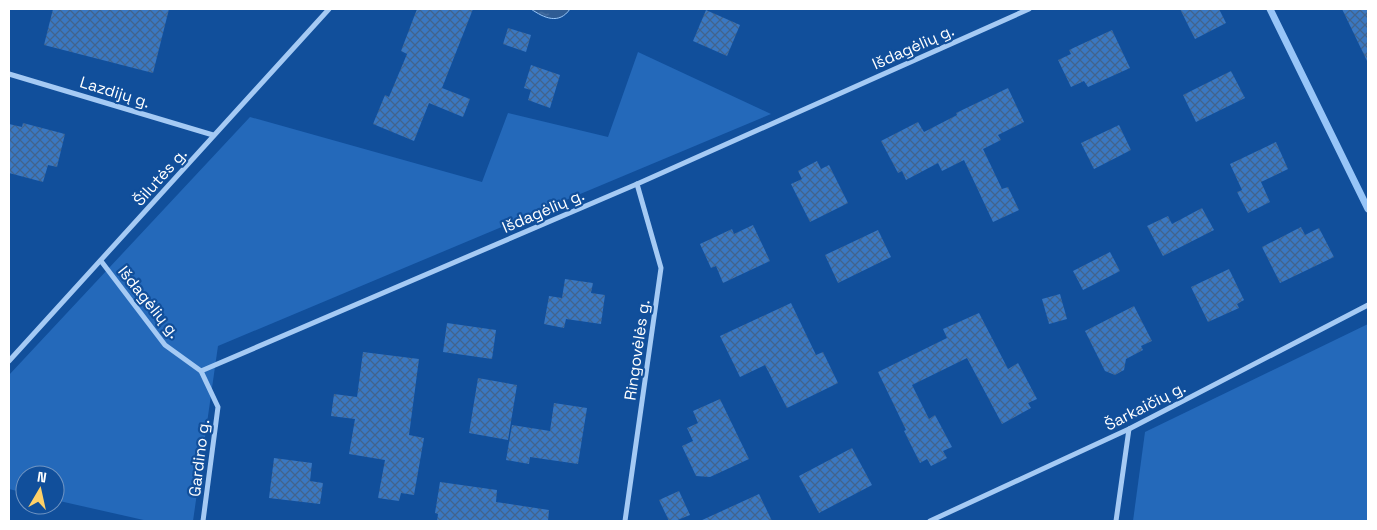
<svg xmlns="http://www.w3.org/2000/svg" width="1377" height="530" font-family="'Space Grotesk',sans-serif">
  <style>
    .grass { fill: #2469ba }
    .water { fill: url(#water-ripples); stroke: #97c5f8 }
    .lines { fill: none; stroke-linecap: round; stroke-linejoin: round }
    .stream { stroke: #97c5f8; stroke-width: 7 }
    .building { fill: url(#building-cross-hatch) }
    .street { stroke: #a5caf4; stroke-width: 5 }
    .labels { text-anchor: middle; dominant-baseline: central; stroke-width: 4.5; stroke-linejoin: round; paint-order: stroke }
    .street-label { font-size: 16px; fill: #fff; stroke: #114f9b }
  </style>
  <defs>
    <pattern id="water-ripples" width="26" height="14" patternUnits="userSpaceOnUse" patternTransform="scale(1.25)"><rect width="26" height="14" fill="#2f5c94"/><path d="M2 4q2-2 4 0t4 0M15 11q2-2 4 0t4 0" fill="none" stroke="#4e74a4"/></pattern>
    <pattern id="building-cross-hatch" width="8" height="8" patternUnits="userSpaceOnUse" patternTransform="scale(1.25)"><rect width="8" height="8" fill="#3a78c2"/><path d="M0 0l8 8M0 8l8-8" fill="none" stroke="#42648d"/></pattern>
  </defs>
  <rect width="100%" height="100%" fill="#114f9b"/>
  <g class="grass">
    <polygon points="638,52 771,114 218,346 193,521 148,521 55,500 55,475 25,475 25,493 9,489 9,375 250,117 482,182 508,113 608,137"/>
    <polygon points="1368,324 1368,521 1133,521 1145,432"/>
  </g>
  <path class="water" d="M 531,9 L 570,9 C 559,25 544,18 531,9 Z"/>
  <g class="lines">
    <polyline class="stream" points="1270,9 1368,209"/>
  </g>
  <g class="building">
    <polygon points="53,9 169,9 153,73 44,45"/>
    <polygon points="417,9 473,9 442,88 470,99 463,117 429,103 414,141 373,124 385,95 389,97 407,54 401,51"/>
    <polygon points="1180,9 1219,9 1226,23 1195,39"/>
    <polygon points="1342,9 1368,9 1368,63"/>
    <polygon points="706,10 740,25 727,56 693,41"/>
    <polygon points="508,28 531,35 526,52 503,44"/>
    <polygon points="1112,30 1130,68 1088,87 1084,81 1071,87 1058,60 1071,54 1069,50"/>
    <polygon points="531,65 560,75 550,108 528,100 531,90 524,88"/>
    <polygon points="1231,71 1245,98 1196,122 1183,95"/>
    <polygon points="1008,88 1024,122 998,135 1001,140 983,149 1002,189 1008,187 1019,210 993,222 964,160 942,171 938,163 906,180 902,171 898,173 881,141 918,122 924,132 957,115 956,113"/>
    <polygon points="23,123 65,134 57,167 48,165 43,182 9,173 9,124 22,127"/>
    <polygon points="1119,125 1131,150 1094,169 1081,143"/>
    <polygon points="1276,142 1288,169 1261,182 1270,202 1248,213 1237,192 1242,190 1230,164"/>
    <polygon points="817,161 821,169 829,165 848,203 810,222 791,184 802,179 798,171"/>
    <polygon points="1202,208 1214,230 1163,256 1147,226 1168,216 1172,224"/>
    <polygon points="753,225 770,261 723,283 716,266 711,268 700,244 732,229 734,234"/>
    <polygon points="1301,227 1305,235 1319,228 1334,257 1280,283 1262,247"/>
    <polygon points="878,230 891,257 838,283 825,255"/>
    <polygon points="1110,252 1120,271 1083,290 1073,271"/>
    <polygon points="1229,269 1244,300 1237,304 1239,308 1208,322 1191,287"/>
    <polygon points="565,279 593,283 591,293 605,295 601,324 566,319 564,328 544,324 549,296 562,298"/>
    <polygon points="1060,294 1067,319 1049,324 1042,299"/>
    <polygon points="791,303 816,355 823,352 838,383 787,408 765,365 740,377 720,336"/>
    <polygon points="1134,306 1152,341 1141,346 1143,350 1126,359 1124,370 1115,375 1105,371 1085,331"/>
    <polygon points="979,313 1008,369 1018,363 1037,399 1028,403 1031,408 1002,424 967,358 912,385 929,419 935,415 952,447 943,451 947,458 931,466 927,459 920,463 904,431 906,430 878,372 947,338 943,329"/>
    <polygon points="447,323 496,330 492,359 443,352"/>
    <polygon points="363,352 419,359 409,435 424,438 414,495 401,493 399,501 378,498 385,460 349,454 355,419 331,416 334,394 357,397"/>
    <polygon points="478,378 517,385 508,440 469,433"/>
    <polygon points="720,399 749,459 710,477 696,476 682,446 693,441 687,428 698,423 693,411"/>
    <polygon points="554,403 587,408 578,464 530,457 529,464 506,460 512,425 550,431"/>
    <polygon points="852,448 872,485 819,513 799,476"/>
    <polygon points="274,458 312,463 310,481 323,483 320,504 269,498"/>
    <polygon points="440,482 497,490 496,502 549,510 548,521 437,521 438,514 435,513"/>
    <polygon points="679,491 690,515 675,521 669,521 659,500"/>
    <polygon points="759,494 772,521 700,521"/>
  </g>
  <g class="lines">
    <g class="street">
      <polyline points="9,74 213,135"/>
      <polyline points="101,261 165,345 201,371 637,184 1029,9"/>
      <polyline points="9,361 329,9"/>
      <polyline points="201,371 218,407 203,521"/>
      <polyline points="625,521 661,268 637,184"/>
      <polyline points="930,521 1129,429 1368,305"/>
      <polyline points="1116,521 1129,429"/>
    </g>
  </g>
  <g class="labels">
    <g class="street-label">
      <text transform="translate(913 47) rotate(-24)">Išdagėlių g.</text>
      <text transform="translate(115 92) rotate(17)">Lazdijų g.</text>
      <text transform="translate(160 177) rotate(-48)">Šilutės g.</text>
      <text transform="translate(543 211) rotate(-23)">Išdagėlių g.</text>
      <text transform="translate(149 302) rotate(51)">Išdagėlių g.</text>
      <text transform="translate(637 350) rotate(-82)">Ringovėlės g.</text>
      <text transform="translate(1145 406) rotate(-27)">Šarkaičių g.</text>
      <text transform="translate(199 458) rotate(-83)">Gardino g.</text>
    </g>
  </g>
  <rect width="1377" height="530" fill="none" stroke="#ffffff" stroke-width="20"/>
  <g transform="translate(40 490) rotate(9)"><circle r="24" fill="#114f9b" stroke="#7095c3"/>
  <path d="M0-4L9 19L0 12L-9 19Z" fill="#ffd168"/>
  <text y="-8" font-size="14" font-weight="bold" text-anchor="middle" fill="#ffffff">N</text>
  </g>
</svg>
